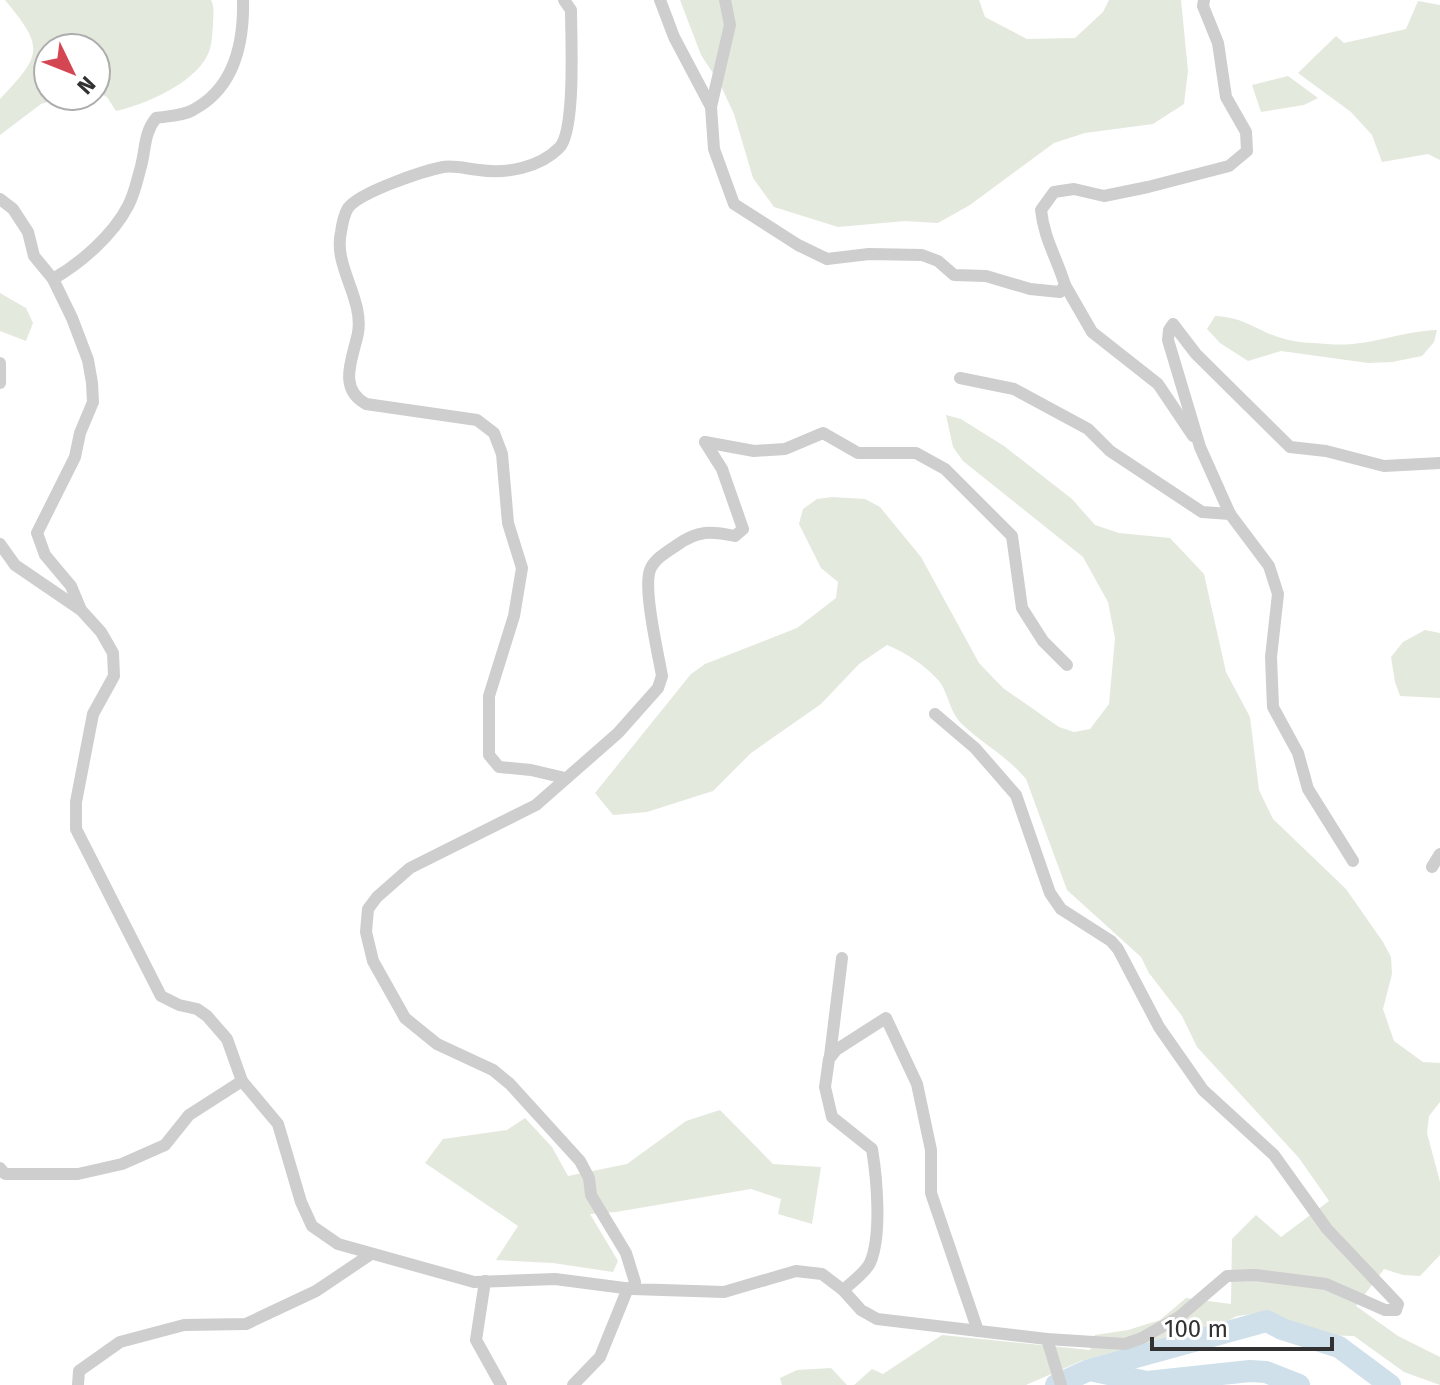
<svg xmlns="http://www.w3.org/2000/svg" width="1440" height="1385" font-family="'Fira Sans',sans-serif">
  <style>
    .green { fill: #e4e9de }
    .lines { fill: none; stroke-linecap: round; stroke-linejoin: round }
    .river { stroke: #cfe0ea; stroke-width: 22 }
    .minor { stroke: #cecece; stroke-width: 12 }
  </style>
  <rect width="100%" height="100%" fill="#fff"/>
  <g class="green">
    <path d="M 5,0 L 211,0 C 215,8 213,16 213,25 C 212,36 212,47 207,56 C 193,84 144,105 116,111 L 107,97 L 96,92 L 96,48 L 48,48 L 48,96 L 65,96 L 41,104 L 0,135 L 0,99 C 42,55 45,48 5,0 Z"/>
    <polygon points="680,0 979,0 985,17 1027,39 1075,38 1103,12 1109,0 1181,0 1188,71 1184,104 1153,124 1085,133 1054,143 970,205 938,223 905,221 838,227 774,207 753,178 734,114 720,84 701,55"/>
    <polygon points="1418,1 1440,5 1440,160 1428,154 1382,162 1372,135 1351,112 1298,73 1336,36 1344,43 1406,29"/>
    <polygon points="1288,76 1318,98 1304,105 1261,112 1252,85"/>
    <polygon points="0,293 26,308 33,323 26,341 0,331"/>
    <path d="M 1215,316 C 1246,317 1257,332 1285,339 C 1298,343 1314,343 1328,344 C 1366,348 1400,331 1437,330 L 1434,342 L 1422,356 L 1392,362 L 1368,363 L 1281,351 L 1248,361 L 1220,343 L 1207,329 Z"/>
    <path d="M 946,415 L 961,419 L 1004,446 L 1072,499 L 1095,525 L 1119,533 L 1170,538 L 1204,574 L 1226,672 L 1250,717 L 1259,790 L 1273,819 L 1346,889 L 1383,942 L 1391,957 L 1392,974 L 1383,1009 L 1394,1041 L 1423,1062 L 1440,1063 L 1440,1102 L 1429,1116 L 1427,1133 L 1440,1182 L 1440,1255 L 1420,1276 L 1403,1275 L 1384,1269 L 1356,1306 L 1398,1336 L 1440,1357 L 1440,1385 L 1404,1372 L 1354,1336 L 1320,1335 L 1300,1324 L 1263,1313 L 1237,1316 L 1205,1333 L 1161,1346 L 1114,1352 L 1081,1361 L 1026,1385 L 854,1385 L 872,1369 L 883,1374 L 942,1335 L 1090,1350 L 1095,1335 L 1128,1330 L 1160,1320 L 1186,1298 L 1231,1304 L 1232,1239 L 1256,1215 L 1281,1237 L 1329,1201 L 1299,1158 L 1197,1047 L 1182,1016 L 1149,973 L 1141,957 L 1067,890 L 1026,779 C 1008,757 983,744 963,725 C 949,712 949,694 939,681 C 926,666 905,652 887,645 L 859,664 L 821,704 L 751,753 L 713,791 L 647,812 L 613,815 L 595,793 L 691,674 L 705,664 L 797,628 L 836,598 L 838,582 L 821,568 L 799,524 L 803,509 L 817,499 L 832,497 L 865,499 L 880,507 L 921,557 L 979,663 L 1003,688 L 1059,727 L 1074,732 L 1090,729 L 1109,704 L 1115,638 L 1108,602 L 1083,557 L 963,461 L 953,447 Z"/>
    <polygon points="1425,630 1440,633 1440,698 1400,696 1395,682 1391,657 1403,642"/>
    <polygon points="720,1110 773,1164 821,1167 812,1224 778,1214 781,1199 751,1189 616,1212 590,1214 618,1261 613,1272 553,1263 496,1260 518,1226 425,1163 443,1139 507,1130 525,1118 552,1147 568,1176 627,1164 686,1121"/>
    <polygon points="831,1368 847,1385 782,1385 780,1378 797,1370"/>
  </g>
  <g class="lines">
    <g class="river">
      <polyline points="1094,1371 1147,1382 1250,1371 1266,1372 1299,1385"/>
      <polyline points="1056,1385 1089,1370 1267,1321 1282,1329 1339,1347 1390,1385"/>
    </g>
    <g class="minor">
      <path d="M 564,0 L 571,10 C 571,37 576,132 559,148 C 539,168 506,174 479,170 C 468,169 454,165 443,167 C 423,171 360,192 348,208 C 345,213 342,225 341,232 C 333,266 364,298 358,333 C 353,358 337,388 366,404 L 477,420 L 494,433 L 502,454 L 508,523 L 522,568 L 514,616 L 489,696 L 489,755 L 499,767 L 531,770 L 565,778"/>
      <path d="M 660,0 L 674,37 L 711,107 L 714,149 L 734,204 L 798,245 L 827,259 L 869,254 L 922,255 L 938,261 L 954,275 L 986,276 L 1030,289 L 1060,292 L 1065,285 C 1057,258 1044,239 1041,210 L 1054,192 L 1074,189 L 1104,196 L 1148,187 L 1229,166 L 1247,151 L 1246,132 L 1226,97 L 1218,43 L 1203,6 L 1204,0"/>
      <polyline points="711,107 730,25 725,0"/>
      <polyline points="0,199 13,209 28,232 34,256 53,279 72,318 88,360 92,383 93,402 80,433 75,457 37,533 45,555 71,586 81,610"/>
      <path d="M 53,279 C 81,263 113,235 128,206 C 134,195 137,181 140,170 C 146,151 143,134 156,118 C 167,116 183,116 193,110 C 235,88 244,43 243,0"/>
      <polyline points="1065,285 1092,332 1158,384 1193,436"/>
      <polyline points="0,363 0,383"/>
      <polyline points="960,378 1014,389 1088,429 1110,451 1202,512 1230,514"/>
      <path d="M 705,442 L 722,469 L 743,529 L 735,536 C 711,531 698,530 677,545 C 667,552 654,559 650,570 C 643,589 658,653 662,676 L 658,688 L 618,733 L 536,805 L 410,868 L 377,897 L 368,909 L 366,932 L 373,961 L 405,1018 L 437,1044 L 493,1070 L 510,1084 L 580,1161 L 589,1178 L 591,1195 L 626,1253 L 635,1282 L 632,1289 L 724,1292 L 796,1271 L 822,1274 L 843,1290 L 861,1310 L 877,1319 L 1047,1339 L 1125,1344 L 1142,1338 L 1179,1317 L 1227,1276 L 1255,1275 L 1326,1284 L 1385,1310 L 1396,1310 L 1398,1304 L 1327,1229 L 1274,1155 L 1203,1090 L 1159,1027 L 1118,949 L 1111,941 L 1061,909 L 1050,893 L 1016,795 L 975,748 L 935,714"/>
      <polyline points="705,442 754,451 785,449 823,433 858,453 916,453 945,469 1012,536 1022,608 1043,641 1067,665"/>
      <polyline points="0,544 15,565 81,610 101,632 113,653 114,676 93,714 76,802 76,829 161,996 179,1005 197,1009 207,1016 227,1039 242,1081 278,1124 301,1202 312,1226 338,1244 474,1282 555,1279 632,1289"/>
      <polyline points="1353,861 1308,789 1298,753 1273,707 1271,657 1278,594 1269,566 1230,514 1200,447 1168,340 1169,330 1173,324 1196,354 1290,447 1326,451 1384,466 1440,463"/>
      <polyline points="1432,867 1440,854"/>
      <polyline points="830,1056 842,958"/>
      <polyline points="0,1168 5,1174 78,1174 122,1164 165,1145 189,1115 242,1081"/>
      <polyline points="485,1281 476,1340 501,1385"/>
      <path d="M 843,1290 C 851,1283 865,1273 870,1263 C 882,1236 877,1179 872,1149 L 832,1117 L 825,1087 L 829,1059 L 836,1050 L 886,1018 L 917,1084 L 931,1150 L 931,1193 L 978,1331"/>
      <polyline points="1047,1339 1061,1385"/>
      <polyline points="78,1385 79,1371 120,1342 184,1325 246,1324 316,1291 371,1254"/>
      <polyline points="573,1385 600,1357 628,1288"/>
    </g>
  </g>
  <g transform="translate(72 72) rotate(133)"><circle r="38" fill="#ffffff" stroke="#adadad" stroke-width="2"/>
  <path d="M0-6L14 30L0 20L-14 30Z" fill="#d44752"/>
  <text y="-12" font-size="22" font-weight="bold" text-anchor="middle" fill="#313131">N</text>
  </g>
  <path d="M1152 1337v12h180v-12" fill="none" stroke="#313131" stroke-width="4"/>
  <text x="1164" y="1337" font-size="24" fill="#313131" stroke="#ffffff" stroke-width="6" paint-order="stroke">100 m</text>
</svg>
